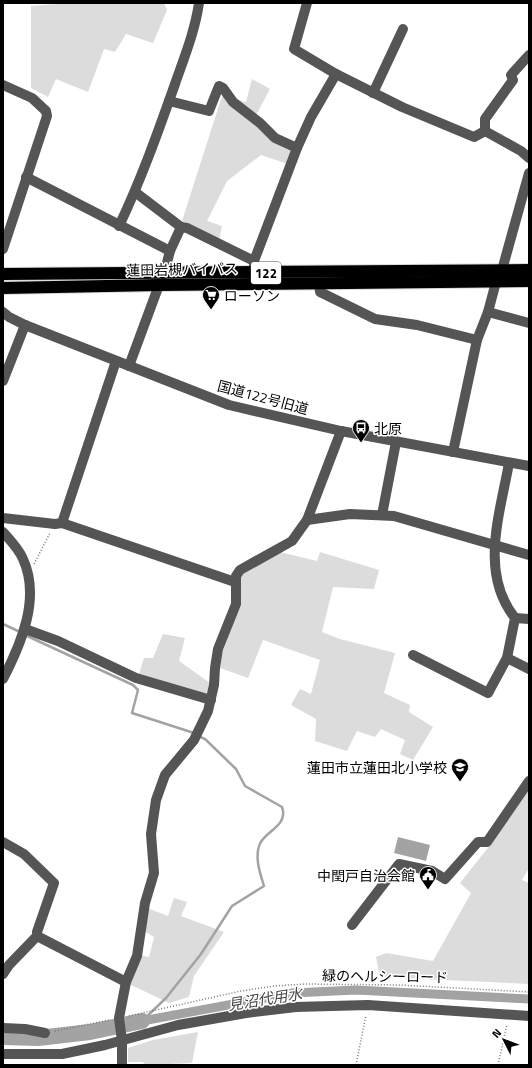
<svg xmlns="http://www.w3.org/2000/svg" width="532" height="1068" font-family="'Titillium Web','Noto Sans JP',sans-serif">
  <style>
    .green { fill: #dcdcdc }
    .water { fill: #a3a3a3 }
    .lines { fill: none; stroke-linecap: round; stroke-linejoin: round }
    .stream { stroke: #a3a3a3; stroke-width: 2.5 }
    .canal { stroke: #a3a3a3; stroke-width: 9 }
    .river { stroke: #a3a3a3; stroke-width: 16 }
    .highway-casing { stroke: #dbdbdb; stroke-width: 14 }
    .path { stroke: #777; stroke-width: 1.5; stroke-dasharray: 1 2; stroke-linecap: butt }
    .minor { stroke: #555; stroke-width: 10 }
    .highway { stroke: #000; stroke-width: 12 }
    .labels { text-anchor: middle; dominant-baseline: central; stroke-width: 3; stroke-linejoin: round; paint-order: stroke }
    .shield { fill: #fff; stroke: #4c4c4c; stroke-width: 1 }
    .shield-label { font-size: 13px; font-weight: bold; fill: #000 }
    .street-label { font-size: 14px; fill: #000; stroke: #fff }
    .poi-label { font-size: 14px; fill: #000; stroke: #fff; text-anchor: start }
    .water-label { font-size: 15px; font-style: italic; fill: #444; stroke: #fff }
  </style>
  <rect width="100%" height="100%" fill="#fff"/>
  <g class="green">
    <polygon points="69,3 164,3 167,10 153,43 126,34 115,52 104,49 88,92 56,79 48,97 31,88 31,6"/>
    <polygon points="252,79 270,89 254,119 283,137 292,148 288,164 261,155 227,181 207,221 222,226 219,240 182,221 222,96 246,102"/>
    <polygon points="280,552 317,561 320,552 379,570 374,589 333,587 322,632 340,639 395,653 384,693 410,705 409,712 433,727 413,760 400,754 405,740 381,729 375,737 357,731 347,751 315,741 316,719 291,705 300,689 311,694 320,660 263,640 248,678 220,668 223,651 234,621 241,570"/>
    <polygon points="163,634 185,638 179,661 210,683 206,695 139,674 144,658 153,658"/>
    <polygon points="529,788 529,868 522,880 529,883 529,984 380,977 376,957 386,953 433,961 471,893 460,883 495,839"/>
    <polygon points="174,898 187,902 181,916 224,932 194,976 189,997 169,1003 129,984 140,955 149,957 154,937 143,930 147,908 168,916"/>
    <polygon points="198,1032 192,1063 145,1065 143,1062 128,1062 128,1048 153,1040"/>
  </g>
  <polygon class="water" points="398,837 430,845 426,861 394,853"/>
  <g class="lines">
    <g class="stream">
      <polyline points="3,624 20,632"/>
      <polyline points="25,635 133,685 138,690 132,713 194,733"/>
      <path d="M 142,1021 L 166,998 L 201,954 L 232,906 L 264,886 C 260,873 255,859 259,846 C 263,831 289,827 282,807 L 245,786 L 236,769 L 205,739 L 198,736"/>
    </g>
    <polyline class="canal" points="142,1021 293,993 356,990 529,999"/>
    <polyline class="river" points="3,1037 38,1038 90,1032 142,1021"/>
    <defs>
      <g id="highway">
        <polyline points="3,274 529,270"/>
        <polyline points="3,288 159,285 529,281"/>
      </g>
    </defs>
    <use href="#highway" class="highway-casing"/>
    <g class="path">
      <polyline points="34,564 50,533"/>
      <polyline points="129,1016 241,991 274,986 305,984 400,985 529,992"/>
      <polyline points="55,1031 110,1020"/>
      <polyline points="356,1065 366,1015"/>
      <polyline points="498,1065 507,1024"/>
    </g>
    <g class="minor">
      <polyline points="307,3 294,49 336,74"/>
      <polyline points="3,85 32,98 46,111 47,116 3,249"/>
      <polyline points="373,93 403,29"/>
      <polyline points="169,101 209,111 219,86 223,88 233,102 260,123 275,138 297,148"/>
      <polyline points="485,131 485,119 513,80 511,75 529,55"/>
      <polyline points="485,131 521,151 529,158"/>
      <polyline points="26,177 170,251"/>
      <polyline points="135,192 181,227"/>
      <path d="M 119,226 C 141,180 158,132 175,84 C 184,58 195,31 199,3"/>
      <polyline points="254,273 254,261 297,148 311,117 336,74 402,107 474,137 485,131"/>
      <polyline points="164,274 170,251 181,227 187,228 254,261"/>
      <polyline points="319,283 320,292 375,319 417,325 477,340"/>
      <polyline points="3,312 9,317 25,325 229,405 341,431 529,466"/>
      <polyline points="488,312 496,282 502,270 529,173"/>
      <polyline points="129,366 159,285"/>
      <polyline points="3,381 25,325"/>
      <polyline points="453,452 477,340 488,312 529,323"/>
      <polyline points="382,515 396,442"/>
      <polyline points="3,518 55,524 62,523 235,582"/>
      <polyline points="307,520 350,514 394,516 529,555"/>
      <polyline points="62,523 116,361"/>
      <path d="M 3,532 C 10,540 19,549 23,559 C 41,598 21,644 3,679"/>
      <polyline points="515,618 529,619"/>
      <polyline points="25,629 58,641 136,678 211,700"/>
      <polyline points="413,655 488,693 507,658 529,669"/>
      <path d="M 507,658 L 515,618 C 479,573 500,514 509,463"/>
      <polyline points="3,842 24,854 54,883 37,932 37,936 126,982"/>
      <polyline points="352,925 399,864 432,871 445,879 478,842 487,842 529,781"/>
      <polyline points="3,974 9,965 37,936"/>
      <polyline points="3,1028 25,1029 45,1033"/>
      <polyline points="3,1054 62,1054 105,1045 178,1025 246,1013 296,1007 368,1005 529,1016"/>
      <polyline points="122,1065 122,1041 119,1018 126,982 137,956 145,903 154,873 151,834 156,800 165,775 194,740 208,711 214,685 215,668 218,649 236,604 236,576 240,570 292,541 307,520 341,431"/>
    </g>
    <use href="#highway" class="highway"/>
  </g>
  <defs>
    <symbol id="supermarket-pin" viewBox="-11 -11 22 30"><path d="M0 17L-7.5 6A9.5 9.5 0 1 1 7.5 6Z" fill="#000" stroke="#fff"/><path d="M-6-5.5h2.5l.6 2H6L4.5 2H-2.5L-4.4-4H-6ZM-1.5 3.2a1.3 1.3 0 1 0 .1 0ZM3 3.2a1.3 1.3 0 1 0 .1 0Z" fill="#fff"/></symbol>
    <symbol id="bus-pin" viewBox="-11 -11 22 30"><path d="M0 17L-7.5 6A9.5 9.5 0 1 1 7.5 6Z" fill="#000" stroke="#fff"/><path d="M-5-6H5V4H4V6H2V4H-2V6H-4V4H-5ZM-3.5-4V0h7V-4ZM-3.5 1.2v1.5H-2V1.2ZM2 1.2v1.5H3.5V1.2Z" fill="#fff"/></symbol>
    <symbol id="school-pin" viewBox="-11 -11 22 30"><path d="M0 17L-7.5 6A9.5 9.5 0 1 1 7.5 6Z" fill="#000" stroke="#fff"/><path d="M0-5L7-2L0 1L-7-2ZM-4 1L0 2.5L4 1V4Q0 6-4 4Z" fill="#fff"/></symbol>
    <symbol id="civic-pin" viewBox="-11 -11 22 30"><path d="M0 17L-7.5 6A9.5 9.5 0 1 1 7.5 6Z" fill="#000" stroke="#fff"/><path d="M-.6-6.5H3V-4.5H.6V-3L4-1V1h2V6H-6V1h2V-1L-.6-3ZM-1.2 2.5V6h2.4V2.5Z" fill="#fff"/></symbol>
  </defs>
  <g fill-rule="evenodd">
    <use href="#supermarket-pin" x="201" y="285" width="20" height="27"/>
    <use href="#bus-pin" x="351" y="418" width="20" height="27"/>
    <use href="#school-pin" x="450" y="757" width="20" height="27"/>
    <use href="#civic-pin" x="418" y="865" width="20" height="27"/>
  </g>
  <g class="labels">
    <rect class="shield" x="251" y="262" width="30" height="22" rx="3"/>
    <g class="shield-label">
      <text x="266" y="273">122</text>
    </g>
    <g class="street-label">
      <text transform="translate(182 269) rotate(-1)">蓮田岩槻バイパス</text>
      <text transform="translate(263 397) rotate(15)">国道122号旧道</text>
      <text transform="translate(385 976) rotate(1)">緑のヘルシーロード</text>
    </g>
    <g class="poi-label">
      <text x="224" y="295">ローソン</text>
      <text x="374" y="428">北原</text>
      <text x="447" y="767" text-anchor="end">蓮田市立蓮田北小学校</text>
      <text x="415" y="875" text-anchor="end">中閏戸自治会館</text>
    </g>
    <g class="water-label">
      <text transform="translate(265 999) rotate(-9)">見沼代用水</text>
    </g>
  </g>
  <rect width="532" height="1068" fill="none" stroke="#000000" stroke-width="8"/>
  <g transform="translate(504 1040) rotate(312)" stroke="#ffffff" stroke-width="3" paint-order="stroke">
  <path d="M0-3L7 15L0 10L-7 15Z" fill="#000000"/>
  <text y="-6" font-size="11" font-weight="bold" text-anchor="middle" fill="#000000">N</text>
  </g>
</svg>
